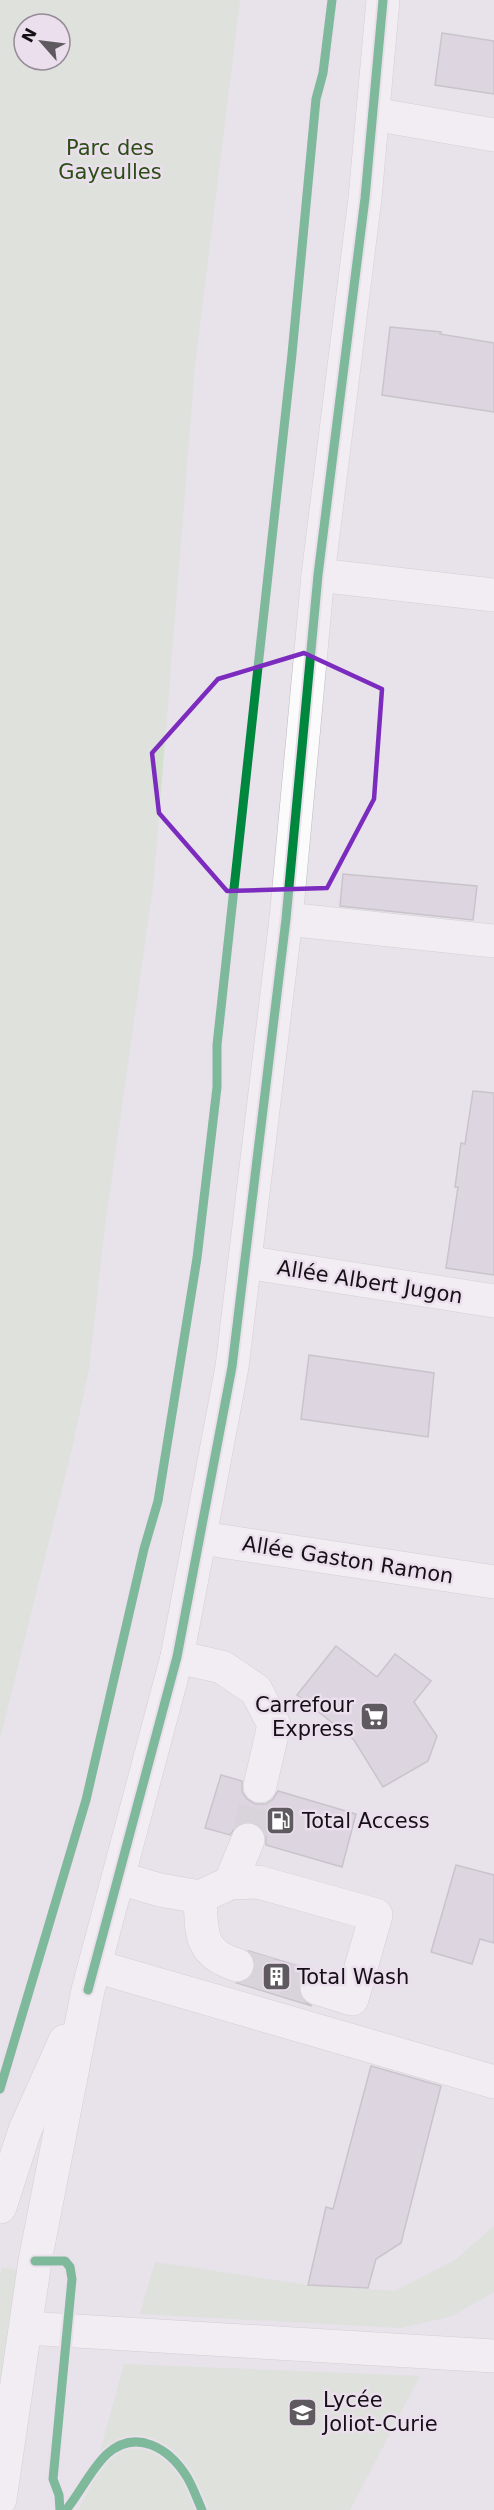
<svg xmlns="http://www.w3.org/2000/svg" width="494" height="2510" font-family="'DejaVu Sans',sans-serif">
  <style>
    .green { fill: #d4e0ce; fill-rule: evenodd }
    .building { fill: #d1c5d3; stroke: #a5a1a6; stroke-width: 1.5 }
    .lines { fill: none; stroke-linecap: round; stroke-linejoin: round }
    .minor-tunnel { stroke: #c8c2ca; stroke-width: 33; stroke-dasharray: 33 16; stroke-linecap: butt }
    .minor-casing { stroke: #bdb8be; stroke-width: 34 }
    .major-casing { stroke: #bdb8be; stroke-width: 34 }
    .minor { stroke: #fcfbfc; stroke-width: 33 }
    .major { stroke: #fcfbfc; stroke-width: 33 }
    .cycleway-casing { stroke: #ebdeed; stroke-width: 13 }
    .cycleway { stroke: #00873e; stroke-width: 9 }
    .marked { fill: none; stroke: #7b2cbf; stroke-width: 4.5; stroke-linejoin: round }
    .labels { text-anchor: middle; dominant-baseline: central; stroke-width: 5; stroke-linejoin: round; paint-order: stroke }
    .park-label { font-size: 21px; fill: #2b4e14; stroke: #ebdeed }
    .street-label { font-size: 21px; fill: #141015; stroke: #ebdeed }
    .poi-label { font-size: 21px; fill: #141015; stroke: #ebdeed; text-anchor: start }
  </style>
  <rect width="100%" height="100%" fill="#e8e2ea"/>
  <g class="green">
    <path d="M 0,0 L 240,0 L 195,366 L 154,879 L 105,1226 L 89,1369 L 72,1448 L 0,1739 ZM 24,24 L 60,24 L 60,60 L 24,60 Z"/>
    <polygon points="494,2226 494,2292 452,2316 401,2328 140,2314 155,2262 308,2285 395,2291 455,2260"/>
    <polygon points="2,2267 17,2270 0,2384 0,2276"/>
    <polygon points="124,2364 420,2376 350,2510 78,2510 90,2488"/>
  </g>
  <g class="building">
    <polygon points="442,33 494,41 494,94 435,85"/>
    <polygon points="390,327 441,332 440,334 494,343 494,412 382,395"/>
    <polygon points="343,874 477,886 473,920 340,906"/>
    <polygon points="473,1091 494,1093 494,1275 446,1268 458,1187 455,1187 461,1143 465,1144"/>
    <polygon points="309,1355 434,1373 428,1437 301,1419"/>
    <polygon points="336,1646 377,1677 395,1654 431,1681 414,1702 437,1736 428,1761 383,1787 354,1740 297,1695"/>
    <polygon points="221,1775 242,1781 242,1792 247,1799 255,1804 266,1804 273,1799 278,1791 356,1814 342,1867 266,1845 266,1837 263,1829 255,1823 246,1821 237,1825 230,1835 205,1828"/>
    <polygon points="456,1865 494,1875 494,1943 480,1939 472,1964 431,1952"/>
    <polygon points="249,1951 312,1970 304,1975 299,1982 299,1991 303,2000 312,2006 237,1983 248,1980 255,1971 255,1962"/>
    <polygon points="371,2066 441,2086 401,2243 376,2259 368,2288 308,2285 326,2207 333,2209"/>
  </g>
  <g class="lines">
    <g class="minor-tunnel">
      <polyline points="248,1840 260,1786"/>
      <polyline points="237,1965 317,1988"/>
    </g>
    <defs>
      <g id="minor">
        <polyline points="373,114 494,135"/>
        <polyline points="318,575 494,595"/>
        <polyline points="286,919 494,941"/>
        <polyline points="245,1262 494,1301"/>
        <polyline points="201,1538 494,1582"/>
        <polyline points="177,1657 222,1667 256,1690 274,1725 260,1786"/>
        <polyline points="119,1878 160,1890 200,1897 230,1883 258,1882 376,1915 352,1999 317,1988"/>
        <polyline points="230,1883 248,1840"/>
        <path d="M 200,1897 C 202,1932 198,1953 237,1965"/>
        <polyline points="95,1966 494,2082"/>
        <polyline points="26,2328 494,2356"/>
      </g>
      <g id="major">
        <polyline points="0,2207 25,2130 65,2041"/>
        <polyline points="0,2499 35,2261 88,1990 177,1657 232,1367 286,919 318,575 365,198 383,0"/>
      </g>
    </defs>
    <use href="#minor" class="minor-casing"/>
    <use href="#major" class="major-casing"/>
    <use href="#minor" class="minor"/>
    <use href="#major" class="major"/>
    <defs>
      <g id="cycleway">
        <polyline points="88,1990 177,1657 232,1367 286,919 318,575 365,198 383,0"/>
        <polyline points="0,2089 86,1800 144,1549 158,1501 197,1258 217,1087 217,1045 292,354 316,99 323,73 332,0"/>
        <polyline points="35,2261 65,2261 70,2267 72,2279 53,2479 59,2495 60,2510"/>
        <path d="M 66,2510 C 80,2493 91,2469 107,2454 C 136,2428 169,2448 187,2477 C 193,2487 197,2499 202,2510"/>
      </g>
    </defs>
    <use href="#cycleway" class="cycleway-casing"/>
    <use href="#cycleway" class="cycleway"/>
  </g>
  <path d="M0 0H494V2510H0ZM 304,653 L 382,689 L 374,799 L 327,888 L 227,891 L 159,813 L 152,753 L 218,679 Z" fill="#e8e2ea" fill-opacity=".55" fill-rule="evenodd"/>
  <path class="marked" d="M 304,653 L 382,689 L 374,799 L 327,888 L 227,891 L 159,813 L 152,753 L 218,679 Z"/>
  <defs>
    <symbol id="supermarket-square" viewBox="-11 -11 22 22"><rect x="-9" y="-9" width="18" height="18" rx="4" fill="#5e5a60" stroke="#ebdeed"/><path d="M-6-5.5h2.5l.6 2H6L4.5 2H-2.5L-4.4-4H-6ZM-1.5 3.2a1.3 1.3 0 1 0 .1 0ZM3 3.2a1.3 1.3 0 1 0 .1 0Z" fill="#fff"/></symbol>
    <symbol id="fuel-square" viewBox="-11 -11 22 22"><rect x="-9" y="-9" width="18" height="18" rx="4" fill="#5e5a60" stroke="#ebdeed"/><path d="M-5.5-6h7V0h2V4h1.3V-2.5L3-4.5l.8-.8L6-3V5H2.5V1h-1V6h-7ZM-4.2-4.7v3.2H.2V-4.7Z" fill="#fff"/></symbol>
    <symbol id="building-square" viewBox="-11 -11 22 22"><rect x="-9" y="-9" width="18" height="18" rx="4" fill="#5e5a60" stroke="#ebdeed"/><path d="M-4-6H4V6H1V3H-1V6H-4ZM-2.5-4.3h1.7v1.8h-1.7ZM.8-4.3h1.7v1.8H.8ZM-2.5-1h1.7V.8h-1.7ZM.8-1h1.7V.8H.8Z" fill="#fff"/></symbol>
    <symbol id="school-square" viewBox="-11 -11 22 22"><rect x="-9" y="-9" width="18" height="18" rx="4" fill="#5e5a60" stroke="#ebdeed"/><path d="M0-5L7-2L0 1L-7-2ZM-4 1L0 2.5L4 1V4Q0 6-4 4Z" fill="#fff"/></symbol>
  </defs>
  <g fill-rule="evenodd">
    <use href="#supermarket-square" x="358" y="1700" width="33" height="33"/>
    <use href="#fuel-square" x="264" y="1804" width="33" height="33"/>
    <use href="#building-square" x="260" y="1960" width="33" height="33"/>
    <use href="#school-square" x="286" y="2396" width="33" height="33"/>
  </g>
  <g class="labels">
    <g class="park-label">
      <text x="110" y="148">Parc des<tspan x="110" dy="24">Gayeulles</tspan></text>
    </g>
    <g class="street-label">
      <text transform="translate(370 1282) rotate(9)">Allée Albert Jugon</text>
      <text transform="translate(348 1560) rotate(9)">Allée Gaston Ramon</text>
    </g>
    <g class="poi-label">
      <text x="354" y="1705" text-anchor="end">Carrefour<tspan x="354" dy="24">Express</tspan></text>
      <text x="302" y="1821">Total Access</text>
      <text x="297" y="1977">Total Wash</text>
      <text x="323" y="2400">Lycée<tspan x="323" dy="24">Joliot-Curie</tspan></text>
    </g>
  </g>
  <g transform="translate(42 42) rotate(298)"><circle r="28" fill="#ebdeed" stroke="#958c97" stroke-width="1.5"/>
  <path d="M0-4.5L10 22L0 15L-10 22Z" fill="#5e5a60"/>
  <text y="-9" font-size="16" font-weight="bold" text-anchor="middle" fill="#141015">N</text>
  </g>
</svg>
